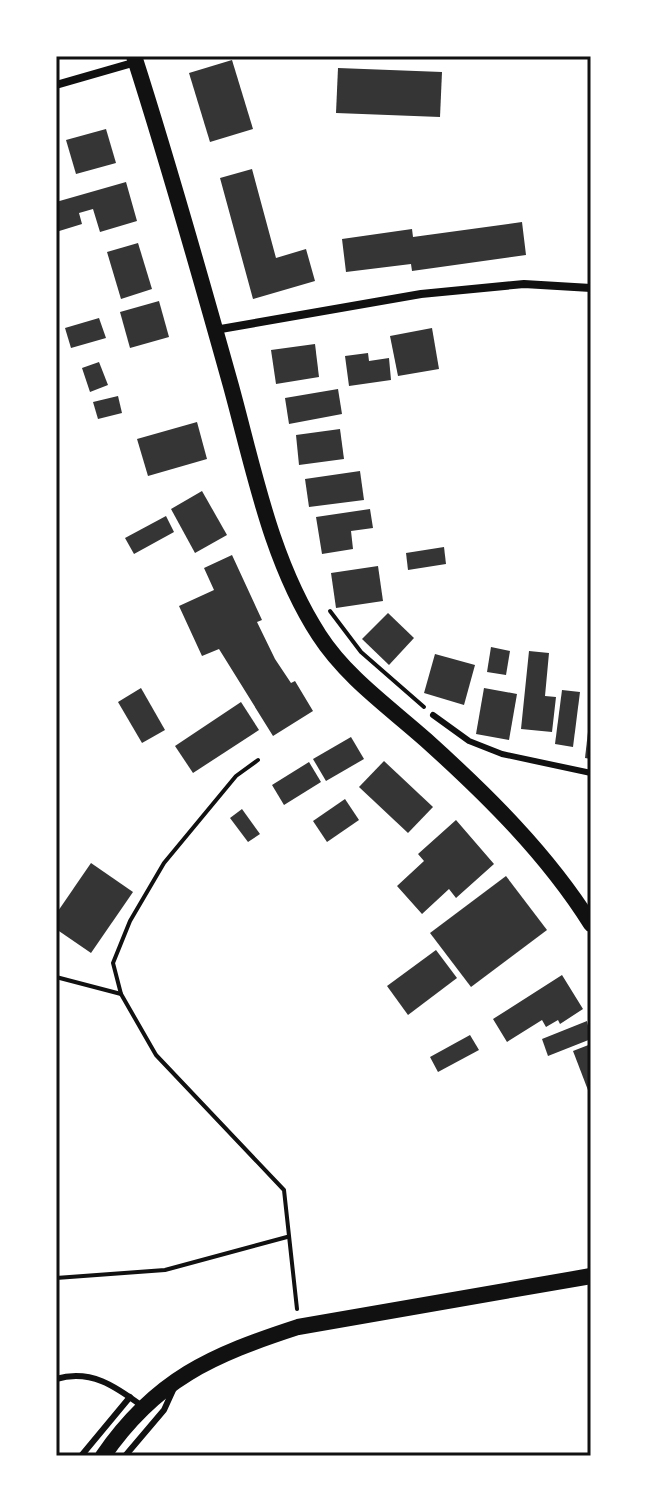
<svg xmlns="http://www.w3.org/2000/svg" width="647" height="1512" font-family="'PT Sans',sans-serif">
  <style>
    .building { fill: #353535 }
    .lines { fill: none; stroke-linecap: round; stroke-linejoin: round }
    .path { stroke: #111; stroke-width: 4 }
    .service { stroke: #111; stroke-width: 6 }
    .minor { stroke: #111; stroke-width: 8 }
    .secondary { stroke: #111; stroke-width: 16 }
    .neatline { fill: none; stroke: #111; stroke-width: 3 }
  </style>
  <rect width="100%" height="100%" fill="#fff"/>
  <g class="building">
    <polygon points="232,60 253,129 210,142 189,73"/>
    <polygon points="338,68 442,72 440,117 336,113"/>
    <polygon points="106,129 116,163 76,174 66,140"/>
    <polygon points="252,169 276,258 306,249 315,281 253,299 220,178"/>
    <polygon points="126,182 137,221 100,232 93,209 79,213 82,224 56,232 56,202"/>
    <polygon points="522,222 526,255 412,271 411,264 346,272 342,239 412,229 413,237"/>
    <polygon points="138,243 152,289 121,299 107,252"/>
    <polygon points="159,301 169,337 130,348 120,312"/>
    <polygon points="99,318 106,338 71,348 65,328"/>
    <polygon points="432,328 439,369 398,376 390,336"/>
    <polygon points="315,344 319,377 276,384 271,350"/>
    <polygon points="368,353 369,361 389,358 391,380 349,386 345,356"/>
    <polygon points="99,362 108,385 90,392 82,368"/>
    <polygon points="338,389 342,414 289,424 285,398"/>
    <polygon points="118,396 122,413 98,419 93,402"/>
    <polygon points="197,422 207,459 148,476 137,439"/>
    <polygon points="340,429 344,459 299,465 296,435"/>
    <polygon points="360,471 364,500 309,507 305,479"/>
    <polygon points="202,491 227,535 195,553 171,509"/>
    <polygon points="370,509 373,528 351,531 353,549 322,554 316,517"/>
    <polygon points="166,516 174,532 134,554 125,538"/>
    <polygon points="444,547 446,564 408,570 406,553"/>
    <polygon points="232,555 262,620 257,622 275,659 291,683 295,681 313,711 273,736 219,649 202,656 179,606 214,590 204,568"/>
    <polygon points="378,566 383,601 336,608 331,573"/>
    <polygon points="388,613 414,638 389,665 362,639"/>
    <polygon points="491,647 510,651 506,675 487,672"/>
    <polygon points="529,651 549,653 545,696 556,697 552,732 521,729"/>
    <polygon points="435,654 475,665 464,705 424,693"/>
    <polygon points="141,688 165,730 142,743 118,702"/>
    <polygon points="484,688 517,694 509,740 476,734"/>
    <polygon points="562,690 580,692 573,747 555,744"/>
    <polygon points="241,702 259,730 193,773 175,746"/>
    <polygon points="589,723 591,723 591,759 585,758"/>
    <polygon points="351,737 364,759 326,781 313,759"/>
    <polygon points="384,761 433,807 408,833 359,787"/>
    <polygon points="309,762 321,782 284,805 272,785"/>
    <polygon points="345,799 359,820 327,842 313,821"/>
    <polygon points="242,809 260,834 248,842 230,818"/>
    <polygon points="456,820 494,864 456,898 449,889 422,914 397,886 424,861 418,854"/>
    <polygon points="91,863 133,892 91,953 56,929 56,914"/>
    <polygon points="506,876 547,930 471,987 430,933"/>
    <polygon points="436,950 457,978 408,1015 387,986"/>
    <polygon points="562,975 583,1009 560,1024 558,1020 546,1027 542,1020 507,1042 493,1019"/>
    <polygon points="587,1021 591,1039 548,1056 542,1039"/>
    <polygon points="470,1035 479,1050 438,1072 430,1057"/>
    <polygon points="591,1044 591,1098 573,1051"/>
  </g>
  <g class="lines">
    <g class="path">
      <polyline points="330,611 361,652 424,707"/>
      <polyline points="56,977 121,994 156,1055 284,1190 297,1309"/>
      <polyline points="121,994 113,963 130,921 164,863 236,776 258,760"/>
      <polyline points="56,1278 165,1270 287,1237"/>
    </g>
    <g class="service">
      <polyline points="433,715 469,741 502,754 591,773"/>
      <path d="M 56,1379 C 91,1369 115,1386 142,1406"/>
      <polyline points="81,1456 130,1397"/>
      <polyline points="125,1456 164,1410 174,1388"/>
    </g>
    <g class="minor">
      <polyline points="56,85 136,62"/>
      <polyline points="215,330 421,294 524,284 591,288"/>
    </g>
    <g class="secondary">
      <path d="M 134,56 C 169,165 200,275 231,386 C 254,470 271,561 319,635 C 346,677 389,707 426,740 C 487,795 547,854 591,924"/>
      <path d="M 103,1456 C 156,1379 212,1355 298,1327 L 591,1276"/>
    </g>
  </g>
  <rect width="647" height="1512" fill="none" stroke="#ffffff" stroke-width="116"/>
  <rect x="58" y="58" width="531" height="1396" class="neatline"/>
</svg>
